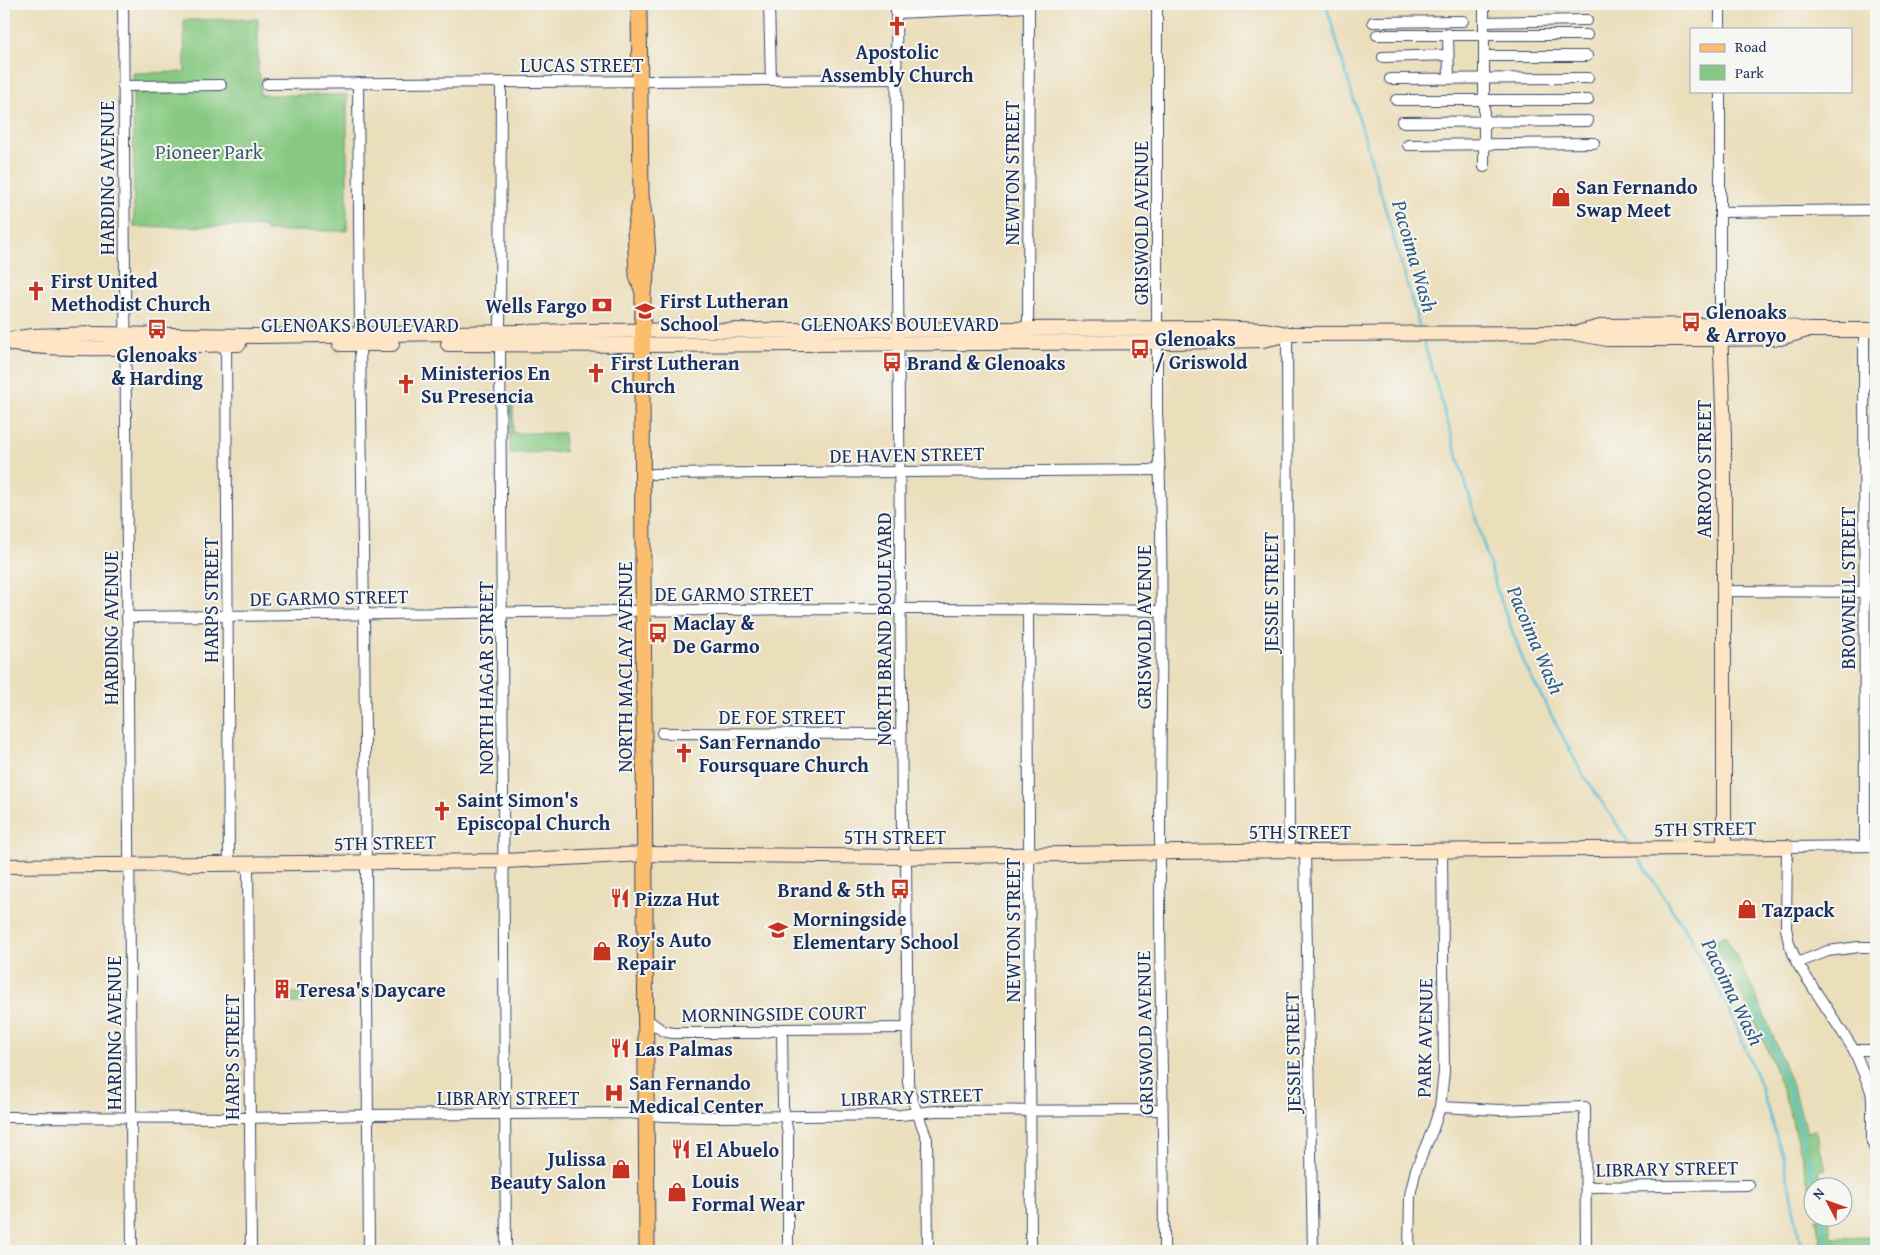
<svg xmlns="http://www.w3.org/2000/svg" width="1880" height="1255" font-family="'Gentium Book Plus',serif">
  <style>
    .green { fill: #87c982; stroke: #517c70 }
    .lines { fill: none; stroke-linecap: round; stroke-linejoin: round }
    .stream { stroke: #5bc1d8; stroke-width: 2.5 }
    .street-casing { stroke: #3a496c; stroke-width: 12 }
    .secondary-casing { stroke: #3a496c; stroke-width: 16 }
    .primary-casing { stroke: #3a496c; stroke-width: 17 }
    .street { stroke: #fff; stroke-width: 10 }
    .secondary { stroke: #fde5c5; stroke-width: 14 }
    .primary { stroke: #fbbe6e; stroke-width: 15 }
    .labels { text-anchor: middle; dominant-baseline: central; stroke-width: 4; stroke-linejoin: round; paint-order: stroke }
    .poi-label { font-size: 20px; font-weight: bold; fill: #1b2f5e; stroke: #f6f6f2; text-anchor: start }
    .street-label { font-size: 20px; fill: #1b2f5e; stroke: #f6f6f2 }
    .park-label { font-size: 20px; fill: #3b5d69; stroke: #f6f6f2 }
    .water-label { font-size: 21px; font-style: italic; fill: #2e5b83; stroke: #f6f6f2 }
  </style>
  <rect width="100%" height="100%" fill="#f6f6f2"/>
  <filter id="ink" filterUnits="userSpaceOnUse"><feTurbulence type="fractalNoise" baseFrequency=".02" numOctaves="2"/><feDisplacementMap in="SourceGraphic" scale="10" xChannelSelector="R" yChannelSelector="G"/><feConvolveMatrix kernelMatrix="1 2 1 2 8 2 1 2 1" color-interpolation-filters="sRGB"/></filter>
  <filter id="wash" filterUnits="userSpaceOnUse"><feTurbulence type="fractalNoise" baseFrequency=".0096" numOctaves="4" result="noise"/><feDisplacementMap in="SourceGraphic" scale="20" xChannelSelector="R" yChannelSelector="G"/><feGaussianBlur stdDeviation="1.12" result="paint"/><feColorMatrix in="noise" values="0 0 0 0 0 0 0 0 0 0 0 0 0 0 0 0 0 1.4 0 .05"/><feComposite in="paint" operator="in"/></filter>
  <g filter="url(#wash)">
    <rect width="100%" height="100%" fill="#ebdebb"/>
    <g class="green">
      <polygon points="258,19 258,74 260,74 260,95 347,95 347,231 266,231 266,226 134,227 133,73 185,72 184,20"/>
      <polygon points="510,395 513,395 513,433 564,433 564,452 510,453"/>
      <path d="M 1725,935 C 1760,998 1786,1064 1807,1132 L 1815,1130 L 1826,1169 L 1818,1171 L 1822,1187 L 1812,1188 L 1812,1200 C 1802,1154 1790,1108 1773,1064 C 1756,1022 1735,981 1713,941 Z"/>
      <rect x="291" y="993" width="10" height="10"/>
      <polygon points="1816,1218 1829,1218 1832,1238 1873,1237 1873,1251 1822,1251"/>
    </g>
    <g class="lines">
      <g class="stream">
        <polyline points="1326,4 1420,329"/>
        <polyline points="1423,339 1498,593 1525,665 1582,773 1630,844"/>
        <polyline points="1635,853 1690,937 1730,1011 1760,1085 1784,1160 1802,1251"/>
        <path d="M 1753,1001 C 1780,1061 1802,1123 1816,1188"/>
        <polyline points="1823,1218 1828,1251"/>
      </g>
    </g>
  </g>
  <g filter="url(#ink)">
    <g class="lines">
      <defs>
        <g id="street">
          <polyline points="123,4 132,1251"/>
          <polyline points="769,4 771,80"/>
          <polyline points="896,4 902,829 906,857 908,1083 911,1096 927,1139 928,1251"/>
          <path d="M 1157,4 L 1157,412 C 1165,558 1160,704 1160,850 C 1159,984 1164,1118 1164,1251"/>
          <polyline points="1484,4 1484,167"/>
          <polyline points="1720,4 1720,29"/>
          <polyline points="896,13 1029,7"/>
          <polyline points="1373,22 1463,21"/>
          <polyline points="1484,22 1587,20"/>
          <polyline points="1448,34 1449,78"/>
          <polyline points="1377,35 1587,35"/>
          <polyline points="1484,56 1587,56"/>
          <polyline points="1383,57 1448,55"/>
          <polyline points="1390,79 1588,78"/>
          <polyline points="358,83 360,335"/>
          <polyline points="267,84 897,79"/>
          <polyline points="123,86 221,85"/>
          <polyline points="1720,91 1720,325"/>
          <polyline points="1396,100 1588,100"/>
          <polyline points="1402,122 1588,121"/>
          <polyline points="1408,145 1594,143"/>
          <polyline points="1720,212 1876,210"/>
          <polyline points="1864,330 1865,846"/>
          <polyline points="500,334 501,82"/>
          <polyline points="1028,334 1029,4"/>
          <polyline points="1287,334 1289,850"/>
          <polyline points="226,340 229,864"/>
          <polyline points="360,344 364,614 369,1251"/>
          <polyline points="500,344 506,1251"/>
          <polyline points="653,474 1160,470"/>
          <polyline points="1724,591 1876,592"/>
          <polyline points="1028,609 1031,1251"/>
          <path d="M 127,617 C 472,614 816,605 1161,611"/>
          <polyline points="662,733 901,734"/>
          <polyline points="1876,846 1787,847 1786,928 1789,943 1797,963 1854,1050 1871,1091 1872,1099 1872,1142 1876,1152"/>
          <polyline points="1305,852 1313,1251"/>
          <polyline points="248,863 251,1251"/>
          <polyline points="1797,963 1828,951 1859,947 1876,947"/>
          <polyline points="645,1018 663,1031 673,1033 759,1033 782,1029 908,1028"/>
          <polyline points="782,1029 783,1106 788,1134 788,1251"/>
          <polyline points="1854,1050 1876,1050"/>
          <polyline points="1440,1107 1500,1110 1585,1107 1586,1251"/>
          <polyline points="4,1117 249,1118 368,1115 628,1113 664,1116 717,1117 901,1115 935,1111 1162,1110"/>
          <polyline points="1586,1187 1749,1185"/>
          <polyline points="1409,1251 1410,1195 1416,1169 1433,1129 1440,1107 1444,1072 1442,849"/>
        </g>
        <g id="secondary">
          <polyline points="1720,325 1724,438 1724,847"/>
          <polyline points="1581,332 1604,326 1720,325 1780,325 1807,330 1876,330"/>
          <polyline points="4,340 33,336 93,334 257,336 586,331 1213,328 1264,330 1287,334 1575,333 1607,339 1720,339 1780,338 1807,330"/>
          <path d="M 13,344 C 88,353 164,345 239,344"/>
          <polyline points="341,344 392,344"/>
          <polyline points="448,344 642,345 1172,342 1263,340 1281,336"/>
          <polyline points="4,866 504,861 645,854 906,857 1289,850 1305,852 1787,847"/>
        </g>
        <g id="primary">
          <polyline points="639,4 641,196 635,229 637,276 643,292"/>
          <path d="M 641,196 C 646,227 652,262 643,292 L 642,388 L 647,1251"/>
        </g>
      </defs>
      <use href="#street" class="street-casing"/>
      <use href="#secondary" class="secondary-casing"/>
      <use href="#primary" class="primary-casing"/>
      <use href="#street" class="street"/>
      <use href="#secondary" class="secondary"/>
      <use href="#primary" class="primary"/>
    </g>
  </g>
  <defs>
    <symbol id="church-bare" viewBox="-9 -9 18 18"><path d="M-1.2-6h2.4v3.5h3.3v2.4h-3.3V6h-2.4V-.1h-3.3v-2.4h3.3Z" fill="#c8321e" stroke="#f6f6f2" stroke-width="2.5" paint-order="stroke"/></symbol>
    <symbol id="shop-bare" viewBox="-9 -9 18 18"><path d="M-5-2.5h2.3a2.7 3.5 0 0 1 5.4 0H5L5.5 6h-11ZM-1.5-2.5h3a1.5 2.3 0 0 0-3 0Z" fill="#c8321e" stroke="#f6f6f2" stroke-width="2.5" paint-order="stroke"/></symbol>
    <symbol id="bank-bare" viewBox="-9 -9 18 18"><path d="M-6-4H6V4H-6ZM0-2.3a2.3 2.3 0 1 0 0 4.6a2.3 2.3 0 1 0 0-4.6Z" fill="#c8321e" stroke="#f6f6f2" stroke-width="2.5" paint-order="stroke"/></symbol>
    <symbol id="school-bare" viewBox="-9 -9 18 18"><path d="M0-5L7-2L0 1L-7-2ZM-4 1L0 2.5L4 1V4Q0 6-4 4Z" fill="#c8321e" stroke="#f6f6f2" stroke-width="2.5" paint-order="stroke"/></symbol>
    <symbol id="bus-bare" viewBox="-9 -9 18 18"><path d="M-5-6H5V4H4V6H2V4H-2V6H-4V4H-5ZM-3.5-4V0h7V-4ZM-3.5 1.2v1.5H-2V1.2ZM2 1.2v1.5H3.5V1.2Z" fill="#c8321e" stroke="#f6f6f2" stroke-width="2.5" paint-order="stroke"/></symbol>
    <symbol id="restaurant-bare" viewBox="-9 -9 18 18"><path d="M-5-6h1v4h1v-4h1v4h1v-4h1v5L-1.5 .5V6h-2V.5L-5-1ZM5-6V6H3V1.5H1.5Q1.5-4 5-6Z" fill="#c8321e" stroke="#f6f6f2" stroke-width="2.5" paint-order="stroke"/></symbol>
    <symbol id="building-bare" viewBox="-9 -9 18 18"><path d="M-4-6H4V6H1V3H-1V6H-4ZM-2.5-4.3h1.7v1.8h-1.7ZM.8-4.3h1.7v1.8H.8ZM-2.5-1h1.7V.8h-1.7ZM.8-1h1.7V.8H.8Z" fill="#c8321e" stroke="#f6f6f2" stroke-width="2.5" paint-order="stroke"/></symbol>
    <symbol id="hospital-bare" viewBox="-9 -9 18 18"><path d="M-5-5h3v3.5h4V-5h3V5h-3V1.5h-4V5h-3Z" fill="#c8321e" stroke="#f6f6f2" stroke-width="2.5" paint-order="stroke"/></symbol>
  </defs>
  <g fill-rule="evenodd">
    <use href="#church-bare" x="883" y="12" width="28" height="28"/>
    <use href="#shop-bare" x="1547" y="183" width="28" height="28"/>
    <use href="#church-bare" x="22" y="277" width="28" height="28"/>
    <use href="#bank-bare" x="588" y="291" width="28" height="28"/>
    <use href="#school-bare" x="631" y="297" width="28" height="28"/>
    <use href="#bus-bare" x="1677" y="308" width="28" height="28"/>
    <use href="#bus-bare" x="143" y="315" width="28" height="28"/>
    <use href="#bus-bare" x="1126" y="335" width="28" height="28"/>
    <use href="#bus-bare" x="878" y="348" width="28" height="28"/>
    <use href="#church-bare" x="582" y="359" width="28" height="28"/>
    <use href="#church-bare" x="392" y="370" width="28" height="28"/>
    <use href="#bus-bare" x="644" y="619" width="28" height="28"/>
    <use href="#church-bare" x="670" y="739" width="28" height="28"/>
    <use href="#church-bare" x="428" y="797" width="28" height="28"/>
    <use href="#bus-bare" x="886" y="875" width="28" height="28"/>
    <use href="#restaurant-bare" x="606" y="884" width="28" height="28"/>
    <use href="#shop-bare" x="1733" y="895" width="28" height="28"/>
    <use href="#school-bare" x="764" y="916" width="28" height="28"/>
    <use href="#shop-bare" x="588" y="937" width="28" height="28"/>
    <use href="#building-bare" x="268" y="975" width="28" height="28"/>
    <use href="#restaurant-bare" x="606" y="1034" width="28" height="28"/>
    <use href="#hospital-bare" x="600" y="1079" width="28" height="28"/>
    <use href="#restaurant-bare" x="667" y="1135" width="28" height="28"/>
    <use href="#shop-bare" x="607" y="1155" width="28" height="28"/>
    <use href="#shop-bare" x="663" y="1178" width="28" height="28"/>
  </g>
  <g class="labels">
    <g class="poi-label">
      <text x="897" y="51" text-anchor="middle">Apostolic<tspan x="897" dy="23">Assembly Church</tspan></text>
      <text x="1576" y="186">San Fernando<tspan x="1576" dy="23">Swap Meet</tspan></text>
      <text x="51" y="280">First United<tspan x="51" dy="23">Methodist Church</tspan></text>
      <text x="660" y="300">First Lutheran<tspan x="660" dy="23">School</tspan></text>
      <text x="587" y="305" text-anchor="end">Wells Fargo</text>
      <text x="1706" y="311">Glenoaks<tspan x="1706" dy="23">&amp; Arroyo</tspan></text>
      <text x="1155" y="338">Glenoaks<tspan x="1155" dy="23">/ Griswold</tspan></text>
      <text x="157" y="354" text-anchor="middle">Glenoaks<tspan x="157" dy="23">&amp; Harding</tspan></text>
      <text x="611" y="362">First Lutheran<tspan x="611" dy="23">Church</tspan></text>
      <text x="907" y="362">Brand &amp; Glenoaks</text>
      <text x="421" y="372">Ministerios En<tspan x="421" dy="23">Su Presencia</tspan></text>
      <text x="673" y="622">Maclay &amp;<tspan x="673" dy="23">De Garmo</tspan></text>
      <text x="699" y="741">San Fernando<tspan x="699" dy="23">Foursquare Church</tspan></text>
      <text x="457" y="799">Saint Simon's<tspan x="457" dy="23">Episcopal Church</tspan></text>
      <text x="885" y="889" text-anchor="end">Brand &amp; 5th</text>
      <text x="635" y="898">Pizza Hut</text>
      <text x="1762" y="909">Tazpack</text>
      <text x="793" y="918">Morningside<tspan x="793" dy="23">Elementary School</tspan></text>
      <text x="617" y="939">Roy's Auto<tspan x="617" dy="23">Repair</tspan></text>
      <text x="297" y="989">Teresa's Daycare</text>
      <text x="635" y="1048">Las Palmas</text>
      <text x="629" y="1082">San Fernando<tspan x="629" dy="23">Medical Center</tspan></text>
      <text x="696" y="1149">El Abuelo</text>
      <text x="606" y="1158" text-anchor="end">Julissa<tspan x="606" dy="23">Beauty Salon</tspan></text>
      <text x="692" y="1180">Louis<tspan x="692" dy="23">Formal Wear</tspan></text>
    </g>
    <g class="street-label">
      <text x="582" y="64">LUCAS STREET</text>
      <text transform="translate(1011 173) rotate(-90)">NEWTON STREET</text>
      <text transform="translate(106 178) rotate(-90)">HARDING AVENUE</text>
      <text transform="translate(1140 223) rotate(-90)">GRISWOLD AVENUE</text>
      <text x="900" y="323">GLENOAKS BOULEVARD</text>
      <text x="360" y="324">GLENOAKS BOULEVARD</text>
      <text transform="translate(907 454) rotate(-1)">DE HAVEN STREET</text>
      <text transform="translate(1703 469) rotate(-90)">ARROYO STREET</text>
      <text transform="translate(1847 588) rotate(-90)">BROWNELL STREET</text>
      <text transform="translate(1270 592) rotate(-90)">JESSIE STREET</text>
      <text x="734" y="593">DE GARMO STREET</text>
      <text transform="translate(329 597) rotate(-1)">DE GARMO STREET</text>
      <text transform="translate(210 600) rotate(-90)">HARPS STREET</text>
      <text transform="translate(1143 627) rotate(-90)">GRISWOLD AVENUE</text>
      <text transform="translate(110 628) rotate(-90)">HARDING AVENUE</text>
      <text transform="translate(883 629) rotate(-90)">NORTH BRAND BOULEVARD</text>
      <text transform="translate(624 667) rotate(-90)">NORTH MACLAY AVENUE</text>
      <text transform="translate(485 678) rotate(-90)">NORTH HAGAR STREET</text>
      <text x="782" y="716">DE FOE STREET</text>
      <text transform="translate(1705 828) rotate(-1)">5TH STREET</text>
      <text x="1300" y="831">5TH STREET</text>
      <text x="895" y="836">5TH STREET</text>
      <text transform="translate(385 842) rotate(-1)">5TH STREET</text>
      <text transform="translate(1012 930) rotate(-90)">NEWTON STREET</text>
      <text transform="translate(774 1013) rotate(-1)">MORNINGSIDE COURT</text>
      <text transform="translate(113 1033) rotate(-90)">HARDING AVENUE</text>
      <text transform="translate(1144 1033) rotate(-91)">GRISWOLD AVENUE</text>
      <text transform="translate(1424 1038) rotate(-89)">PARK AVENUE</text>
      <text transform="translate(1292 1052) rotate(-91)">JESSIE STREET</text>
      <text transform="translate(231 1057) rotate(-90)">HARPS STREET</text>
      <text transform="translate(912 1096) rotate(-2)">LIBRARY STREET</text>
      <text x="508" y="1097">LIBRARY STREET</text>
      <text transform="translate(1667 1168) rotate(-1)">LIBRARY STREET</text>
    </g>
    <g class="park-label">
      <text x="209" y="151">Pioneer Park</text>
    </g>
    <g class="water-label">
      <text transform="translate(1415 256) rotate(74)">Pacoima Wash</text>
      <text transform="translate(1536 640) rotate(67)">Pacoima Wash</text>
      <text transform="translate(1733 992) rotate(64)">Pacoima Wash</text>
    </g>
  </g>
  <rect width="1880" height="1255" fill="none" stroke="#f6f6f2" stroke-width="20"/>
  <rect x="1690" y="28" width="162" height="65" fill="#f6f6f2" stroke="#9ea6b7"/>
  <rect x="1700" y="44" width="25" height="8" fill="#fbbe6e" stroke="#9ea6b7"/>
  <text x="1735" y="52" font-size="15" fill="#1b2f5e">Road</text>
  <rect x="1700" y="65" width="25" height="15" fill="#87c982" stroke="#9ea6b7"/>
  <text x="1735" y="78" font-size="15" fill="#1b2f5e">Park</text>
  <g transform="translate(1828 1202) rotate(311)"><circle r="24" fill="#f6f6f2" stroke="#9ea6b7"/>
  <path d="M0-4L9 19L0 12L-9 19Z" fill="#c8321e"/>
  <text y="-8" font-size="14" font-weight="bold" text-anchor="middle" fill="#1b2f5e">N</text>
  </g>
</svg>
